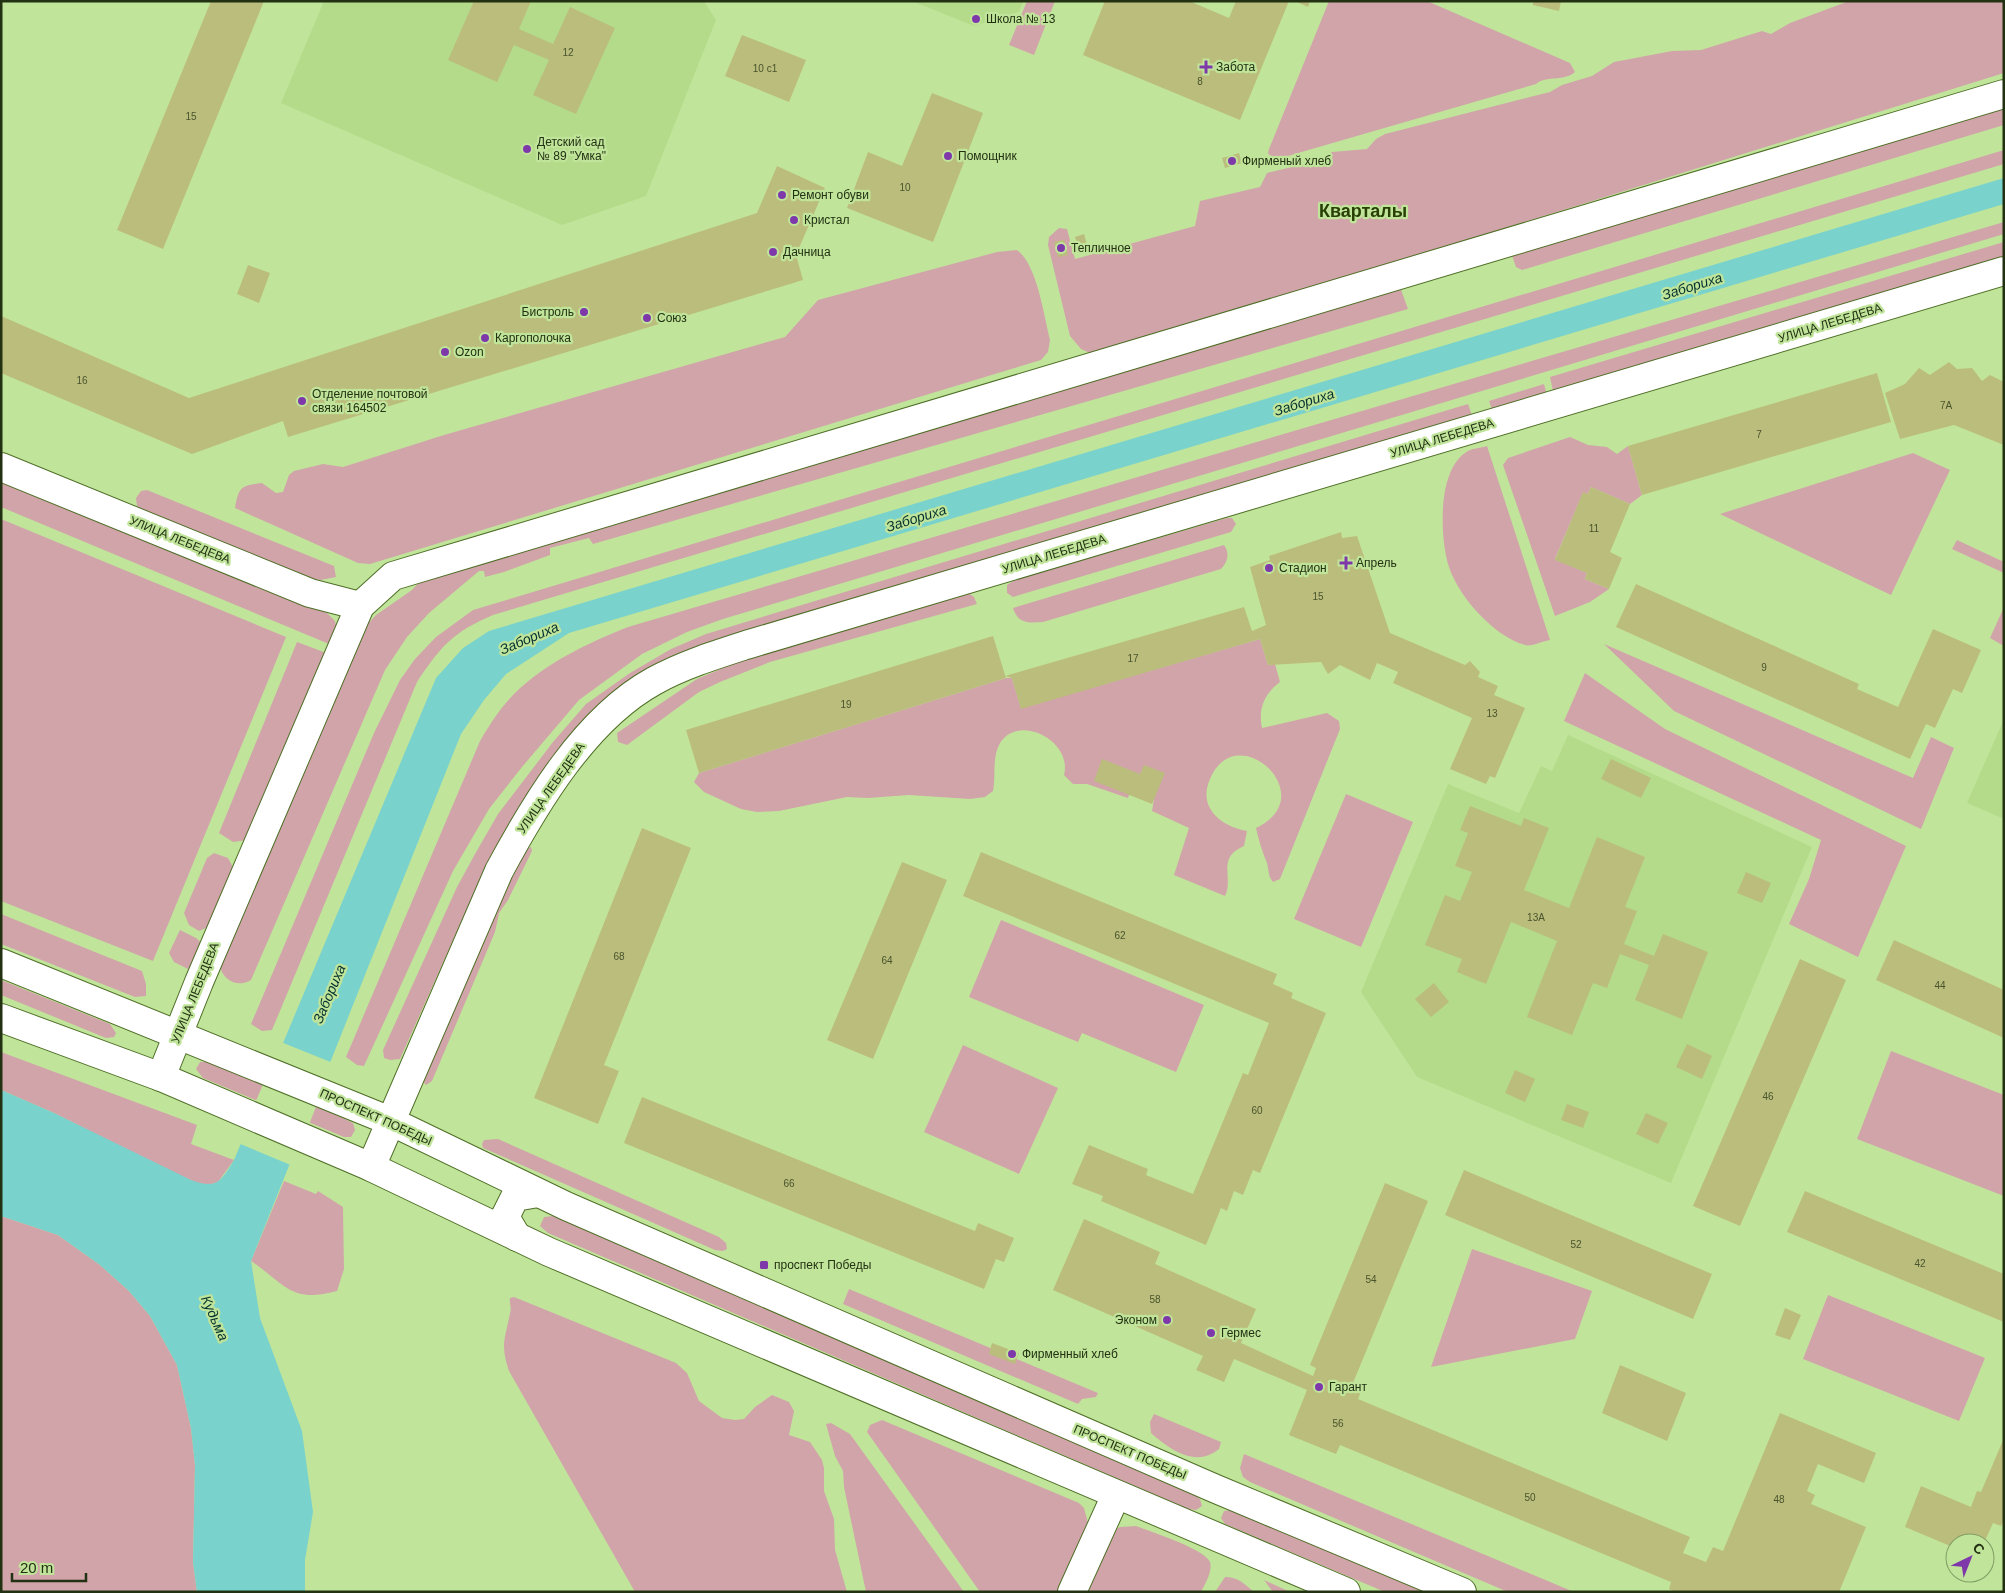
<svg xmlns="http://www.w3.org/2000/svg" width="2005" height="1593" font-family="Helvetica,sans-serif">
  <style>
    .built { fill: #b3db89 }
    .green { fill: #d1a4aa }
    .water { fill: #79d2cc }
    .pier { fill: #c0e59a }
    .building { fill: #bbbd7c }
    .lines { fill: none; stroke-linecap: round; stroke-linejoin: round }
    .minor-casing { stroke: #4f6f27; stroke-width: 30 }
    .secondary-casing { stroke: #4f6f27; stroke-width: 30 }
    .minor { stroke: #fff; stroke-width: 28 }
    .secondary { stroke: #fff; stroke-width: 28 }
    .poi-dot { fill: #7f38aa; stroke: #c0e59a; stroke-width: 2 }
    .labels { text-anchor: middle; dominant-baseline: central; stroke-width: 4.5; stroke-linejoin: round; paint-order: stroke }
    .number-label { font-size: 10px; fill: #49542d }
    .poi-label { font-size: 12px; fill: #233113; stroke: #c0e59a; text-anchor: start }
    .street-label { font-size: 12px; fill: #233113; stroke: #c0e59a }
    .water-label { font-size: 14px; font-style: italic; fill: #04312f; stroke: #c0e59a }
    .district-label { font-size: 18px; font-weight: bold; fill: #283f05; stroke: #c0e59a }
  </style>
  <rect width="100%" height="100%" fill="#c0e59a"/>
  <g class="built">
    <polygon points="324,1 704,1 716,20 646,196 562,225 281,103"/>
    <polygon points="912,1 1023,1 1019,12 974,26"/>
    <polygon points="2004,719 2004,819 1967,803"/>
    <polygon points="1568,735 1812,847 1671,1183 1417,1077 1361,992 1448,784 1519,813 1541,766 1552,771"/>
  </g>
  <g class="green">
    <polygon points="1027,1 1055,1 1034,55 1009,45"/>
    <path d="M 1329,1 L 1427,1 L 1570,63 L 1575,72 C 1564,82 1546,75 1536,84 L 1274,160 L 1268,153 L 1269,149 Z"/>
    <polygon points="1849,1 2004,1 2004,73 1106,352 1090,353 1081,349 1070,336 1048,245 1049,237 1059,228 1067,229 1075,259 1195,226 1200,201 1260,187 1267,173 1317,161 1332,152 1367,149 1376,139 1385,134 1550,92 1562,85 1592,76 1614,62 1672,51 1701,50 1762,31 1771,34 1790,23"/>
    <polygon points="2004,94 2004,125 1522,270 1516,267 1508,244"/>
    <path d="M 2004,150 L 2004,164 L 493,615 C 453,632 441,646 417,682 L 272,1030 L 262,1031 L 251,1024 L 374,733 L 400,680 L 415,659 L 436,637 L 473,610 Z"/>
    <path d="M 2004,222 L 2004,234 L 723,619 L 687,632 L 642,654 L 579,700 L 522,767 L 489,809 L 453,871 L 364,1066 L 357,1065 L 346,1057 L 480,741 C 490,724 500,708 514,694 C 545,663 588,643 628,627 Z"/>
    <polygon points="2004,242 2004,258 1553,391 1550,377"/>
    <path d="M 1017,250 C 1037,264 1044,316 1050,340 L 1048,352 L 1041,360 L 370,564 L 358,563 L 235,508 C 239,487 240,486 262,483 L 276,493 L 283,492 L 289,475 L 294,471 L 323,464 L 343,467 L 444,435 L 785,337 L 818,300 L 997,252 Z"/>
    <path d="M 1399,284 L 1408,309 L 593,544 L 589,538 L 550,548 L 550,555 L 504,572 L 485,577 L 484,571 L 479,571 L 429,613 L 407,637 L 385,670 L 251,980 C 238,988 224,981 220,967 L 361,631 L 376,615 L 412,590 L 425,576 Z"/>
    <polygon points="1544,384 1547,395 1493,412 1489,401"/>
    <polygon points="1468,404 1473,418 666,669 499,844 484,871 400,1059 390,1060 384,1058 383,1050 457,887 475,854 498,814 553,742 586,704 630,673 671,649 706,634"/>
    <polygon points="1570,437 1588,445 1607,447 1617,454 1628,446 1642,495 1630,504 1591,487 1588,494 1583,493 1555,559 1587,573 1585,579 1609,589 1590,602 1555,616 1503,465 1508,458"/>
    <path d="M 1487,446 L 1550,640 C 1543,641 1531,647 1525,645 C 1493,636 1457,595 1448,564 C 1440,535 1437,468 1468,451 C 1473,448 1481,448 1487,446 Z"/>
    <polygon points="1913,453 1950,470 1891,595 1720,514"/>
    <polygon points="1,476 322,608 335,621 338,634 329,644 1,507"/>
    <polygon points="147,490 334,566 336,577 321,580 307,578 144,512 137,506 136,498 141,491"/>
    <polygon points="1227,518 1232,518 1236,524 1231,532 1013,597 1007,593 1007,585 1015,580"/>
    <polygon points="1,519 286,637 153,961 1,901"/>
    <polygon points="1957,540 2004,562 2004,573 1952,549"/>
    <path d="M 1224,545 C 1230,553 1228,562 1221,569 L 1043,622 C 1029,623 1018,624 1013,608 Z"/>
    <polygon points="967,592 974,597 977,604 770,662 720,682 699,692 627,745 618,742 617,733 697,679 754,655"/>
    <polygon points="2004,607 2004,646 1990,638"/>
    <path d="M 1260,639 L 1268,665 L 1275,664 L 1280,682 C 1264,694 1258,709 1262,728 L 1327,713 L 1339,721 L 1340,729 L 1280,879 L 1273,882 C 1268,876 1269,871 1267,863 C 1262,851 1259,841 1256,828 C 1324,796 1236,716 1210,779 C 1197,808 1222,827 1247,831 L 1244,846 C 1216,858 1234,877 1225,896 L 1174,875 L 1189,828 L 1152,811 L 1155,793 L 1132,786 L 1128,798 L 1087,784 L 1073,784 L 1064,775 C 1073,740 1016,712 999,745 C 992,759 996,777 993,791 L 985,797 L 970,799 L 909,795 L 868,798 L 847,797 L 779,811 L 757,812 L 741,809 L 704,792 L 694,782 L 699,773 L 1006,678 L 1012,678 L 1021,708 Z"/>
    <polygon points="297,642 329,654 247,840 233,842 219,833"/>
    <polygon points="1604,644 1913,778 1931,737 1954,748 1921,829 1674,711"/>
    <polygon points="1585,673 1665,729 1906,846 1858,957 1789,924 1809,879 1821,840 1564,721"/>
    <polygon points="1346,794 1413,822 1361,947 1294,919"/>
    <polygon points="531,847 532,851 508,900 499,913 495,932 432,1081 426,1085 420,1077 516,852"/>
    <polygon points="214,853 228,858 236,873 213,925 199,931 189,925 184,913 207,858"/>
    <polygon points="1,914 142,971 146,984 146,996 135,997 1,944"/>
    <polygon points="1001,920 1204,1005 1176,1072 1082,1033 1078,1042 969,997"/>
    <polygon points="180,930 196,938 204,945 192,971 174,962 169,953"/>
    <polygon points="1,980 110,1024 116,1033 114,1037 106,1038 1,995"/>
    <polygon points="963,1045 1058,1088 1019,1174 924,1132"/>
    <polygon points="1891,1051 2004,1095 2004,1196 1857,1139"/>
    <polygon points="1,1052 197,1125 191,1144 234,1160 218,1182 205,1186 171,1172 54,1113 1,1090"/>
    <polygon points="200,1062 209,1062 343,1118 353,1123 355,1130 351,1137 344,1137 203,1078 196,1069"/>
    <polygon points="498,1139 719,1237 726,1243 727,1249 723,1251 715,1250 483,1148 482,1144 484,1140"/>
    <path d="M 284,1181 L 316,1194 L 318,1191 L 343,1207 L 344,1269 L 337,1291 C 291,1304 285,1284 251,1261 Z"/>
    <polygon points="1,1216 58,1235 100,1265 129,1291 150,1316 177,1365 191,1428 195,1465 193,1562 197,1592 1,1592"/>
    <polygon points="553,1216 1194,1494 1200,1499 1202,1506 1196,1510 1188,1509 548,1233 540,1226 544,1217"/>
    <polygon points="1472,1249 1592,1291 1575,1339 1431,1367"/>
    <polygon points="849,1289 1098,1393 1096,1397 1082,1399 1078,1404 843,1304"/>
    <polygon points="1828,1295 1985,1358 1959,1421 1803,1359"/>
    <path d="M 514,1297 L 676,1363 L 687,1373 L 699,1401 L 722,1418 L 735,1420 L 744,1419 L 755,1407 L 772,1395 L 789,1402 L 794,1411 L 789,1435 L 810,1442 L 822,1460 L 824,1468 L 824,1491 L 834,1519 L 835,1550 L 847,1592 L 635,1592 L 509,1371 C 500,1343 505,1340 510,1313 C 512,1308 509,1303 510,1298 Z"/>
    <path d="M 1154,1414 L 1221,1442 L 1219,1449 C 1196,1468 1170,1450 1151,1433 L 1150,1422 Z"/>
    <polygon points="882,1420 1079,1503 1084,1508 1088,1523 1058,1592 980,1592 867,1432 870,1425"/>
    <polygon points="831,1423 850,1434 964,1592 866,1592 844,1487 843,1471 835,1456 826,1424"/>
    <polygon points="1244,1454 1574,1592 1508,1592 1250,1482 1243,1477 1240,1468"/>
    <polygon points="1232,1510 1425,1592 1385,1592 1225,1524 1221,1518 1224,1511"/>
    <path d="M 1136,1526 C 1149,1531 1205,1549 1210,1562 C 1213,1571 1205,1584 1201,1592 L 1082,1592 L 1110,1532 L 1120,1527 Z"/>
    <path d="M 1225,1577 C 1237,1576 1246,1585 1254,1592 L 1215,1592 Z"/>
    <polygon points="1264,1580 1288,1591 1290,1592 1273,1592"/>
  </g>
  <path class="water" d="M 2004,178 L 2004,204 L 569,633 L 506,674 L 484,700 L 461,734 L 251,1261 L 260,1318 L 302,1431 L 313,1512 L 305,1560 L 305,1592 L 197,1592 L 193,1562 L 195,1465 L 191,1428 L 177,1365 L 150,1316 L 129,1291 L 100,1265 L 58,1235 L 1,1216 L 1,1090 L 54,1113 L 191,1180 C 217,1190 221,1181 234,1160 L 436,678 L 463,648 L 489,631 Z"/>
  <polygon class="pier" points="281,1042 333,1063 293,1166 238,1143"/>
  <g class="building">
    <polygon points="211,1 264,1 163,249 117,230"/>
    <polygon points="474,1 531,1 519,29 553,44 570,7 615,28 576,114 533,95 549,60 514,45 497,82 448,60"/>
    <polygon points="1105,1 1189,1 1229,18 1236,1 1289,1 1240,120 1083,55"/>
    <polygon points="1295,1 1310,1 1308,7"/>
    <polygon points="1533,1 1561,1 1559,11 1533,5"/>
    <polygon points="742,35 806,60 789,102 725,76"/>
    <polygon points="932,93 983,113 933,242 847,208 868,152 902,166"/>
    <polygon points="1239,153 1242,163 1225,168 1222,158"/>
    <polygon points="777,166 825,188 796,255 803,280 288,437 283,421 192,454 1,373 1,316 189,398 757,213"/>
    <polygon points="1084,234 1088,248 1079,250 1075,237"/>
    <polygon points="1064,240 1068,255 1058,257 1054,242"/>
    <polygon points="248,265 270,273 259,303 237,294"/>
    <polygon points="1949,362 1957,369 1972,368 1982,381 1990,375 2004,382 2004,445 1954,425 1900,439 1885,393 1905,384 1919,368 1930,375"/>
    <polygon points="1877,373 1891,422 1642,495 1628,446"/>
    <polygon points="1591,487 1630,504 1610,552 1622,558 1609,589 1585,579 1587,573 1555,560 1583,492 1588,494"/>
    <polygon points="1341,532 1342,538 1357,536 1390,633 1465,665 1470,661 1480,672 1478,677 1498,686 1494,695 1525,708 1495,778 1490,776 1486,784 1450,769 1472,718 1393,683 1398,672 1377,663 1370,680 1340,665 1328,674 1321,662 1268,665 1260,639 1021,709 1012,678 1005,676 1244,607 1252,631 1266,625 1250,567 1270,560 1269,556"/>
    <polygon points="1636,584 1859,684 1857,689 1898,707 1933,629 1981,650 1962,693 1953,689 1935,728 1926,724 1910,759 1616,627"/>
    <polygon points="993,636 1006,678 699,773 686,730"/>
    <polygon points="1102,759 1140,774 1144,765 1165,773 1152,804 1094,781"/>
    <polygon points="1611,759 1651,778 1641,798 1601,779"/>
    <polygon points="1470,806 1521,826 1524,818 1549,828 1524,890 1569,908 1597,837 1645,857 1625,907 1637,911 1624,944 1654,956 1663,934 1708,952 1682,1019 1635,1000 1649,965 1620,954 1607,988 1593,983 1572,1035 1527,1017 1557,941 1511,922 1486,984 1457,972 1462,959 1425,945 1445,895 1460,901 1472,872 1455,866 1468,833 1460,830"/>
    <polygon points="642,828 691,848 604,1065 619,1071 598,1124 534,1098"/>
    <polygon points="981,852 1277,974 1273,984 1293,993 1291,998 1326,1013 1260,1173 1253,1170 1243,1195 1234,1191 1227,1211 1221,1208 1206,1245 1101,1201 1103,1196 1072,1184 1089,1145 1148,1169 1146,1175 1193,1194 1243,1073 1248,1075 1269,1023 963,896"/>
    <polygon points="902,862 947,880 873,1059 827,1040"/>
    <polygon points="1746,872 1771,883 1762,903 1737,893"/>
    <polygon points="1894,940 2004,990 2004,1038 1876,980"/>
    <polygon points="1800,959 1846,980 1740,1226 1693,1206"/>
    <polygon points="1434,983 1449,1002 1431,1017 1415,999"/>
    <polygon points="1687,1044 1712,1056 1702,1079 1676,1067"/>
    <polygon points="1515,1070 1535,1079 1525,1102 1505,1093"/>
    <polygon points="642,1097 975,1231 978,1223 1014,1238 1004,1262 996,1259 984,1289 624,1143"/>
    <polygon points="1567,1104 1589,1112 1583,1128 1561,1120"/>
    <polygon points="1646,1113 1668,1123 1658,1144 1636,1134"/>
    <polygon points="1464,1170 1712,1274 1693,1319 1445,1215"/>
    <polygon points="1385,1183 1428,1201 1353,1383 1363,1387 1358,1399 1690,1537 1683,1553 1706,1562 1713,1547 1723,1551 1780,1413 1876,1453 1864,1483 1818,1464 1807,1491 1815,1495 1811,1504 1866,1527 1839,1592 1675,1592 1669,1589 1671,1582 1340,1445 1336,1454 1289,1435 1307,1390 1234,1359 1224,1382 1196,1370 1203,1356 1053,1290 1084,1219 1160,1252 1155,1264 1256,1309 1241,1343 1313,1376 1316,1368 1310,1365"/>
    <polygon points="1805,1191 2004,1274 2004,1322 1787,1232"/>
    <polygon points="1785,1308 1801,1315 1790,1340 1775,1335"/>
    <polygon points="992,1343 1019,1353 1015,1364 989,1354"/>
    <polygon points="1620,1365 1686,1393 1667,1441 1602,1413"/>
    <polygon points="2004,1438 2004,1519 2001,1526 1993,1523 1984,1543 1955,1543 1955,1548 1905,1527 1921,1486 1971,1507 1977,1491 1981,1492"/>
  </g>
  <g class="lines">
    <defs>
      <g id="minor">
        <polyline points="1,467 310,593 360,606"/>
        <polyline points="161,1077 199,982 360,606 393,576 2004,94"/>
        <path d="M 371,1167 L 499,871 C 535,804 585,719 654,681 C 683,665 715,655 746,645 L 2004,271"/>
        <polyline points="1072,1592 1116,1495"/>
      </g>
      <g id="secondary">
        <polyline points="1,963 390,1121 566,1206 1216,1489 1462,1592"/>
        <polyline points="1,1018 161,1077 371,1167 549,1252 1346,1592"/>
        <polyline points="517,1237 505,1217 515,1197 538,1193"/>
      </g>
    </defs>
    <use href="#minor" class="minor-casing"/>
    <use href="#secondary" class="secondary-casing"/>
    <use href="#minor" class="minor"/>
    <use href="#secondary" class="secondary"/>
  </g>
  <g class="poi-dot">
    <circle cx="976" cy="19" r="5"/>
    <path d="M1203.5 59.5h5v5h5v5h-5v5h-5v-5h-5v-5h5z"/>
    <circle cx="527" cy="149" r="5"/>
    <circle cx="948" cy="156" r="5"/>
    <circle cx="1232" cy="161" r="5"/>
    <circle cx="782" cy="195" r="5"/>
    <circle cx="794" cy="220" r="5"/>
    <circle cx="1061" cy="248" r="5"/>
    <circle cx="773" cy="252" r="5"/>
    <circle cx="584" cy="312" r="5"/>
    <circle cx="647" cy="318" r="5"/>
    <circle cx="485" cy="338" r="5"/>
    <circle cx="445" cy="352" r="5"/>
    <circle cx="302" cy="401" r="5"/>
    <path d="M1343.5 555.5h5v5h5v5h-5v5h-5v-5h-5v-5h5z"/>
    <circle cx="1269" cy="568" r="5"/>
    <rect x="759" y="1260" width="10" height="10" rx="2.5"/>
    <circle cx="1167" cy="1320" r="5"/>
    <circle cx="1211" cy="1333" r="5"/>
    <circle cx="1012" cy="1354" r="5"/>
    <circle cx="1319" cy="1387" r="5"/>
  </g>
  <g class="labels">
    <g class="number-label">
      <text x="568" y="52">12</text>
      <text x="765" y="68">10 с1</text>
      <text x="1200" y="81">8</text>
      <text x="191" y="116">15</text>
      <text x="905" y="187">10</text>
      <text x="82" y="380">16</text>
      <text x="1946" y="405">7А</text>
      <text x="1759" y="434">7</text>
      <text x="1594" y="528">11</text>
      <text x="1318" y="596">15</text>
      <text x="1133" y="658">17</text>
      <text x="1764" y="667">9</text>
      <text x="846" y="704">19</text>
      <text x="1492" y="713">13</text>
      <text x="1536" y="917">13А</text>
      <text x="1120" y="935">62</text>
      <text x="619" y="956">68</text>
      <text x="887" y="960">64</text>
      <text x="1940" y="985">44</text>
      <text x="1768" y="1096">46</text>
      <text x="1257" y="1110">60</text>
      <text x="789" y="1183">66</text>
      <text x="1576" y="1244">52</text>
      <text x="1920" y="1263">42</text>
      <text x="1371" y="1279">54</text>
      <text x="1155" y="1299">58</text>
      <text x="1338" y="1423">56</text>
      <text x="1530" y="1497">50</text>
      <text x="1779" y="1499">48</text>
    </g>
    <g class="poi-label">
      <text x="986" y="19">Школа № 13</text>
      <text x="1216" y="67">Забота</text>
      <text x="537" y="142">Детский сад<tspan x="537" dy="14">№ 89 "Умка"</tspan></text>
      <text x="958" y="156">Помощник</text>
      <text x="1242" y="161">Фирменый хлеб</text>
      <text x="792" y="195">Ремонт обуви</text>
      <text x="804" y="220">Кристал</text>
      <text x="1071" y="248">Тепличное</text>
      <text x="783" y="252">Дачница</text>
      <text x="574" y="312" text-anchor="end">Бистроль</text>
      <text x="657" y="318">Союз</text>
      <text x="495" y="338">Каргополочка</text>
      <text x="455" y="352">Ozon</text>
      <text x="312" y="394">Отделение почтовой<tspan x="312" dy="14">связи 164502</tspan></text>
      <text x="1356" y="563">Апрель</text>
      <text x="1279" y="568">Стадион</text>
      <text x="774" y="1265">проспект Победы</text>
      <text x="1157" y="1320" text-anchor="end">Эконом</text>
      <text x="1221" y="1333">Гермес</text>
      <text x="1022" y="1354">Фирменный хлеб</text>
      <text x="1329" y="1387">Гарант</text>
    </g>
    <g class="street-label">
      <text transform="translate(1830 323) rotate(-17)">УЛИЦА ЛЕБЕДЕВА</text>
      <text transform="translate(1442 438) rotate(-17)">УЛИЦА ЛЕБЕДЕВА</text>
      <text transform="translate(180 540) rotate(22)">УЛИЦА ЛЕБЕДЕВА</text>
      <text transform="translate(1054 554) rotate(-17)">УЛИЦА ЛЕБЕДЕВА</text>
      <text transform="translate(551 788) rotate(-55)">УЛИЦА ЛЕБЕДЕВА</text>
      <text transform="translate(195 993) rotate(-68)">УЛИЦА ЛЕБЕДЕВА</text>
      <text transform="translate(376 1117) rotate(24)">ПРОСПЕКТ ПОБЕДЫ</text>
      <text transform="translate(1130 1452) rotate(23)">ПРОСПЕКТ ПОБЕДЫ</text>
    </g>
    <g class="water-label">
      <text transform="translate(1692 286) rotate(-17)">Забориха</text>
      <text transform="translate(1304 402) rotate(-17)">Забориха</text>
      <text transform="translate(916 518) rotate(-17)">Забориха</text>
      <text transform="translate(529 638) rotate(-23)">Забориха</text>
      <text transform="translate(329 994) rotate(-67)">Забориха</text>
      <text transform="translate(215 1318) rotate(66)">Кудьма</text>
    </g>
    <g class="district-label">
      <text x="1363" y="211">Кварталы</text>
    </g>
  </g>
  <rect width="2005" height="1593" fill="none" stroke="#233113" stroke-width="5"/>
  <g transform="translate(1970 1558) rotate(43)"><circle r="24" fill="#c0e59a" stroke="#819d64"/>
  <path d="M0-4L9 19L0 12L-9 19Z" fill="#7f38aa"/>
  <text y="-8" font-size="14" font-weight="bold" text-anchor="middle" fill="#233113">С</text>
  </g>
  <path d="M12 1573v8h74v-8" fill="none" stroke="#233113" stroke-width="2.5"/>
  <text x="20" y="1573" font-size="15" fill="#233113" stroke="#c0e59a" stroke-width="4" paint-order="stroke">20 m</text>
</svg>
